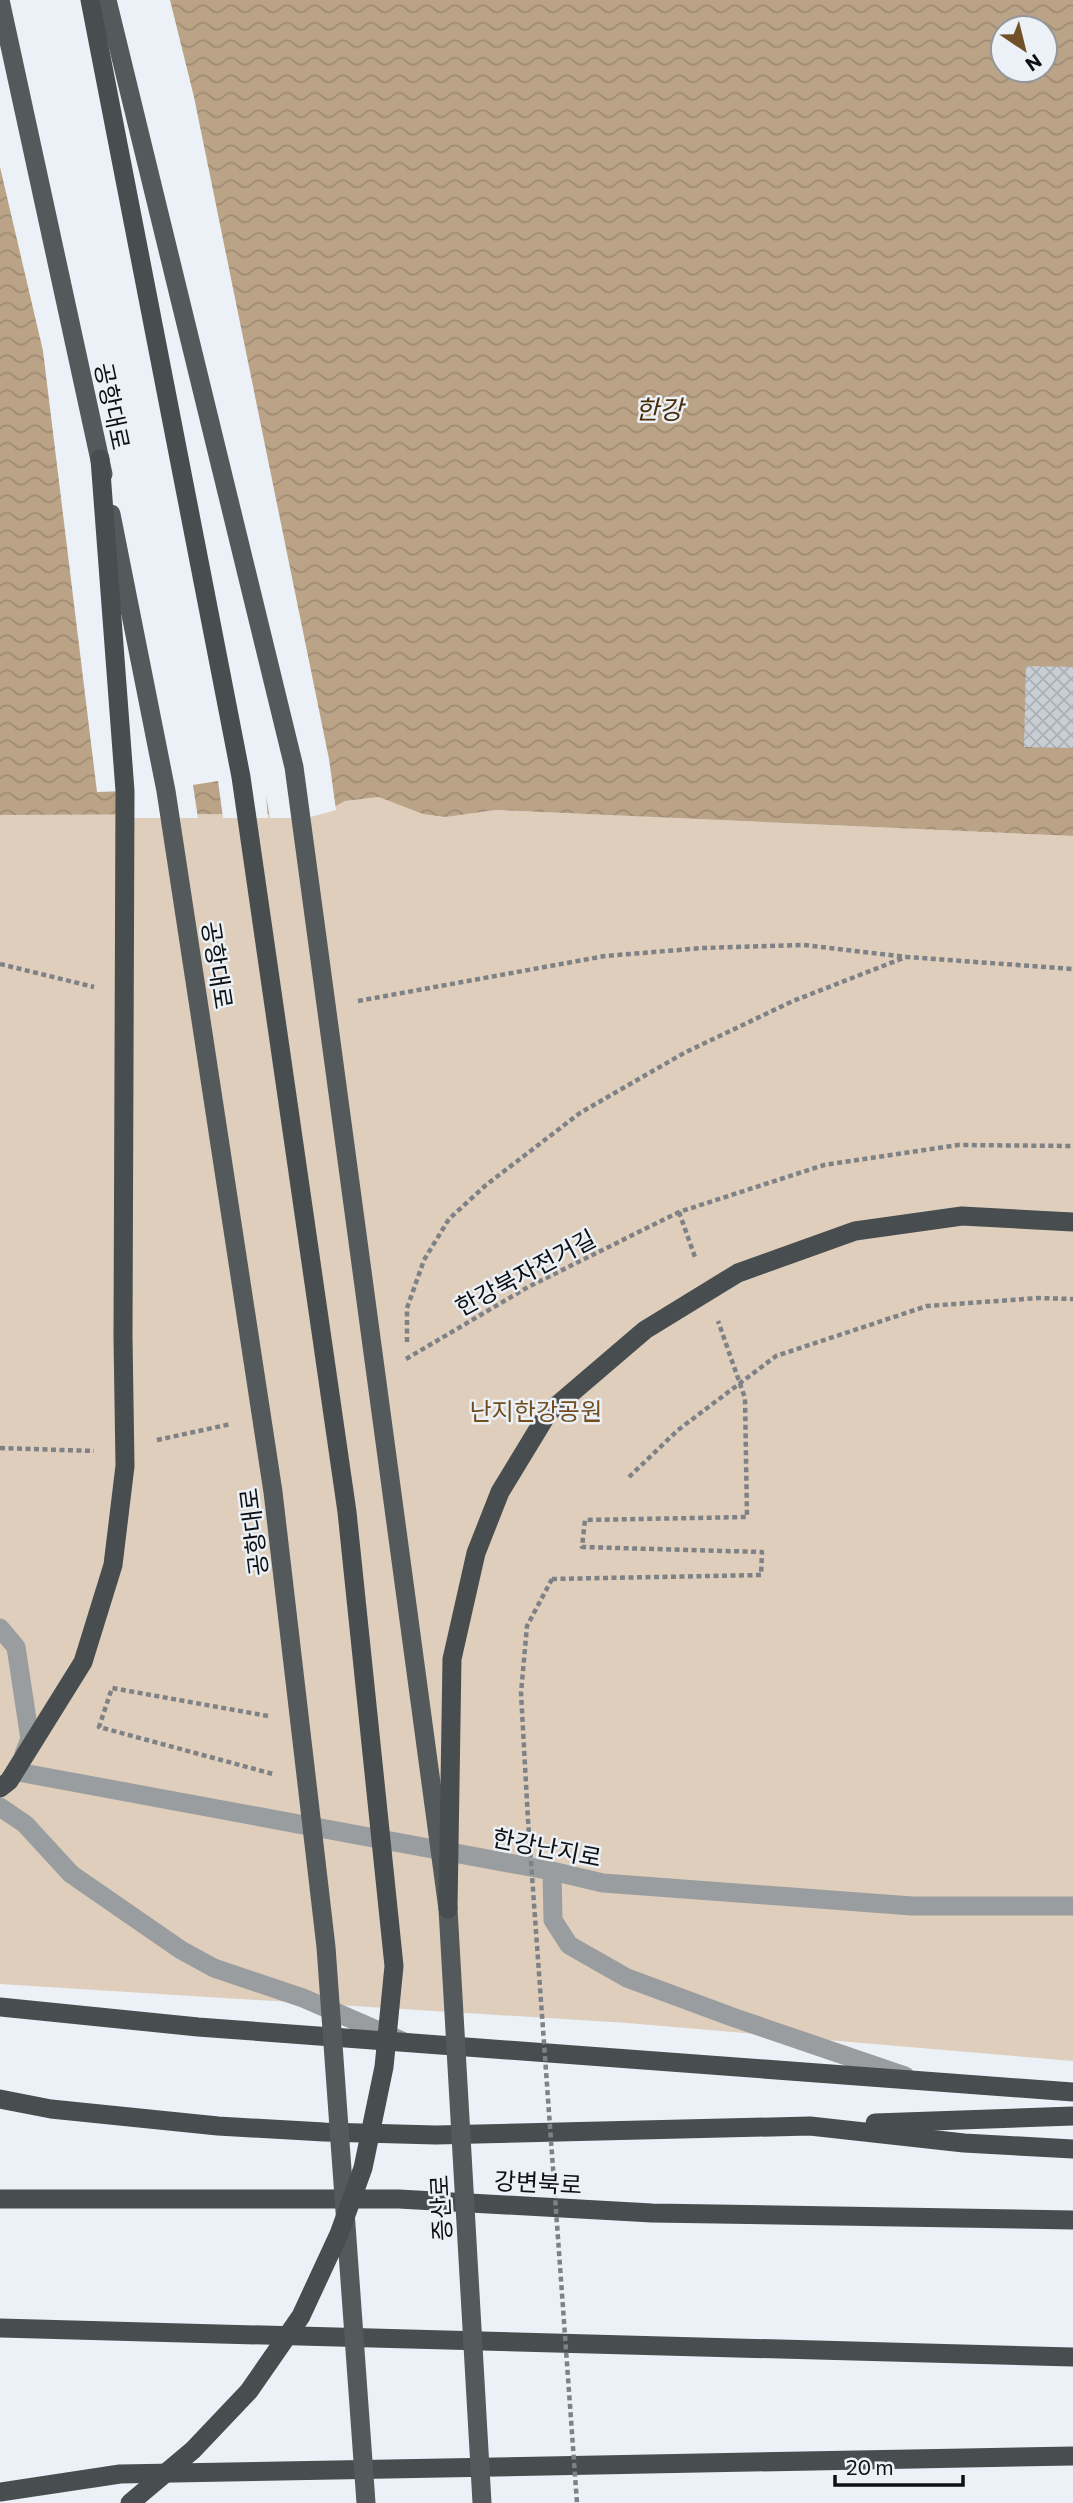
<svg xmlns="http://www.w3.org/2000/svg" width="1073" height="2503" font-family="Commissioner,'Noto Sans KR',sans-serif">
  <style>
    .green { fill: #decebb }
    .water { fill: url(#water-waves); fill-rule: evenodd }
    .pier { fill: #ebf1f6 }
    .building { fill: url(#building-cross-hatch) }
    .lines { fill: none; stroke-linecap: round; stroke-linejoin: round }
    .path { stroke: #7e8286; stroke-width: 4.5; stroke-dasharray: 5 3.5; stroke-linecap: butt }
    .service { stroke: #9a9d9f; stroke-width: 19 }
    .trunk { stroke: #484d50; stroke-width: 19 }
    .path-bridge { stroke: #7e8286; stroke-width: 4.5; stroke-dasharray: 5 3.5; stroke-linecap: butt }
    .primary-bridge { stroke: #54595c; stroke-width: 19 }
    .trunk-bridge { stroke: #484d50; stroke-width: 19 }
    .labels { text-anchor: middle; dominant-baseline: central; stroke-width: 5; stroke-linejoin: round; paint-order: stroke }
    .street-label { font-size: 24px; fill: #0e1012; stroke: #ebf1f6 }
    .park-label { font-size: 24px; fill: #714d1f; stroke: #ebf1f6 }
    .water-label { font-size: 26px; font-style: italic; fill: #492e0a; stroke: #ebf1f6 }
  </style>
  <defs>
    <pattern id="water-waves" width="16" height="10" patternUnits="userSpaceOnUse" patternTransform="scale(1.75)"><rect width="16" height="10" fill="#bba387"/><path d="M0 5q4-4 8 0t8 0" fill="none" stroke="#a08b74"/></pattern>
    <pattern id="building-cross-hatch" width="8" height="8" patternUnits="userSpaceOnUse" patternTransform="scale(1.75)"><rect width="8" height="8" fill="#c8ced3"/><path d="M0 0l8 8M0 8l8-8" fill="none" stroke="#abb0b4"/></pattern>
  </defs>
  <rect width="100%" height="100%" fill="#ebf1f6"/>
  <polygon class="green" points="379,797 446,817 496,810 1073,836 1073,2061 627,2023 0,1984 0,815 281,814 336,806 345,801"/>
  <path class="water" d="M 0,0 L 1073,0 L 1073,836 L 496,810 L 446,817 L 423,814 L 379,797 L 345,801 L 336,806 L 281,814 L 0,815 ZM 1003,28 L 1045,28 L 1045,70 L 1003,70 Z"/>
  <polygon class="pier" points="0,0 170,0 194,97 329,759 336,810 307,818 270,818 266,796 268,818 223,818 218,781 193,785 198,818 130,818 125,791 97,792 43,351 0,167"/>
  <polygon class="building" points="1026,666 1073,667 1073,748 1024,747"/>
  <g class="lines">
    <g class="path">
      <polyline points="0,964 94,987"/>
      <polyline points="358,1001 605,956 703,948 804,945 907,957 1073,969"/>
      <polyline points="679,1212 696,1260"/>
      <polyline points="407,1342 407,1308 424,1260 449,1219 486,1185 580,1113 684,1053 793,1001 906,957"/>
      <polyline points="406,1359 528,1287 679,1212 824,1165 958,1145 1073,1146"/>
      <polyline points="157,1440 231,1424"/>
      <polyline points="0,1448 94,1451"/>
      <polyline points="629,1477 678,1430 776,1356 927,1306 1039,1298 1073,1299"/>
      <polyline points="552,1579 761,1575 762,1552 582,1547 585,1520 747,1517 745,1398 718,1321"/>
      <polyline points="268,1716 112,1688 99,1727 273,1774"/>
    </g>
    <g class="service">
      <polyline points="0,1628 16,1647 30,1739 24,1754"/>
      <polyline points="18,1772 552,1871 603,1883 912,1906 1073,1906"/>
      <polyline points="0,1807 25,1824 71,1874 181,1950 214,1968 303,1998 402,2041"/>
      <polyline points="552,1871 553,1920 569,1945 627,1978 735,2018 905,2076"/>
    </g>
    <g class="trunk">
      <polyline points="0,2007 198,2027 1073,2092"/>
      <polyline points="0,2099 51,2109 218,2126 324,2132 436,2135 810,2126 964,2143 1073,2149"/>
      <polyline points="875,2123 1073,2116"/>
      <polyline points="0,2199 399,2199 652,2213 1073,2220"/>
      <polyline points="0,2328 1073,2357"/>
      <polyline points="0,2492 120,2474 1073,2456"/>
    </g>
    <polyline class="path-bridge" points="552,1579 527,1626 521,1693 528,1820 577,2503"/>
    <g class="primary-bridge">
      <polyline points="0,0 103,474"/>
      <polyline points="107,0 294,767 448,1909 482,2503"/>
      <polyline points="111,514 166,791 273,1492 326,1947 366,2503"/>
    </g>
    <g class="trunk-bridge">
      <polyline points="90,0 241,777 347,1512 394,1966 384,2067 363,2168 339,2234 301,2316 249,2391 193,2450 130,2503"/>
      <polyline points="0,1788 9,1781 83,1662 113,1565 125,1466 123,1337 125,791 100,459"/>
      <polyline points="448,1909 452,1659 476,1553 500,1492 548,1413 645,1330 738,1273 855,1231 962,1216 1073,1222"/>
    </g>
  </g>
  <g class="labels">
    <g class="street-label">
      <text transform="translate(113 406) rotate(78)">공항대로</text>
      <text transform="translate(218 965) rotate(81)">공항대로</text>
      <text transform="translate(525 1272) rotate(-28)">한강북자전거길</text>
      <text transform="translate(253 1532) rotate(-97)">공항대로</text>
      <text transform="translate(547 1847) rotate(11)">한강난지로</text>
      <text transform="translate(538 2182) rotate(3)">강변북로</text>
      <text transform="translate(440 2208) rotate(-93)">증산로</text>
    </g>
    <g class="park-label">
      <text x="536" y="1410">난지한강공원</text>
    </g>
    <g class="water-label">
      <text x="659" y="408">한강</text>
    </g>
  </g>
  <g transform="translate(1024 49) rotate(145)"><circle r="33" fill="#ebf1f6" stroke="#93979b" stroke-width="2"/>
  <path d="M0-5L12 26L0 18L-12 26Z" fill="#725128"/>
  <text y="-10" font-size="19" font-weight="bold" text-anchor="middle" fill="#0e1012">N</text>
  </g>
  <path d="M835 2475v10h128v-10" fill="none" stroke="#0e1012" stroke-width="3.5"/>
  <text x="846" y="2475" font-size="21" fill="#0e1012" stroke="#ebf1f6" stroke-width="5" paint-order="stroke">20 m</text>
</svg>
